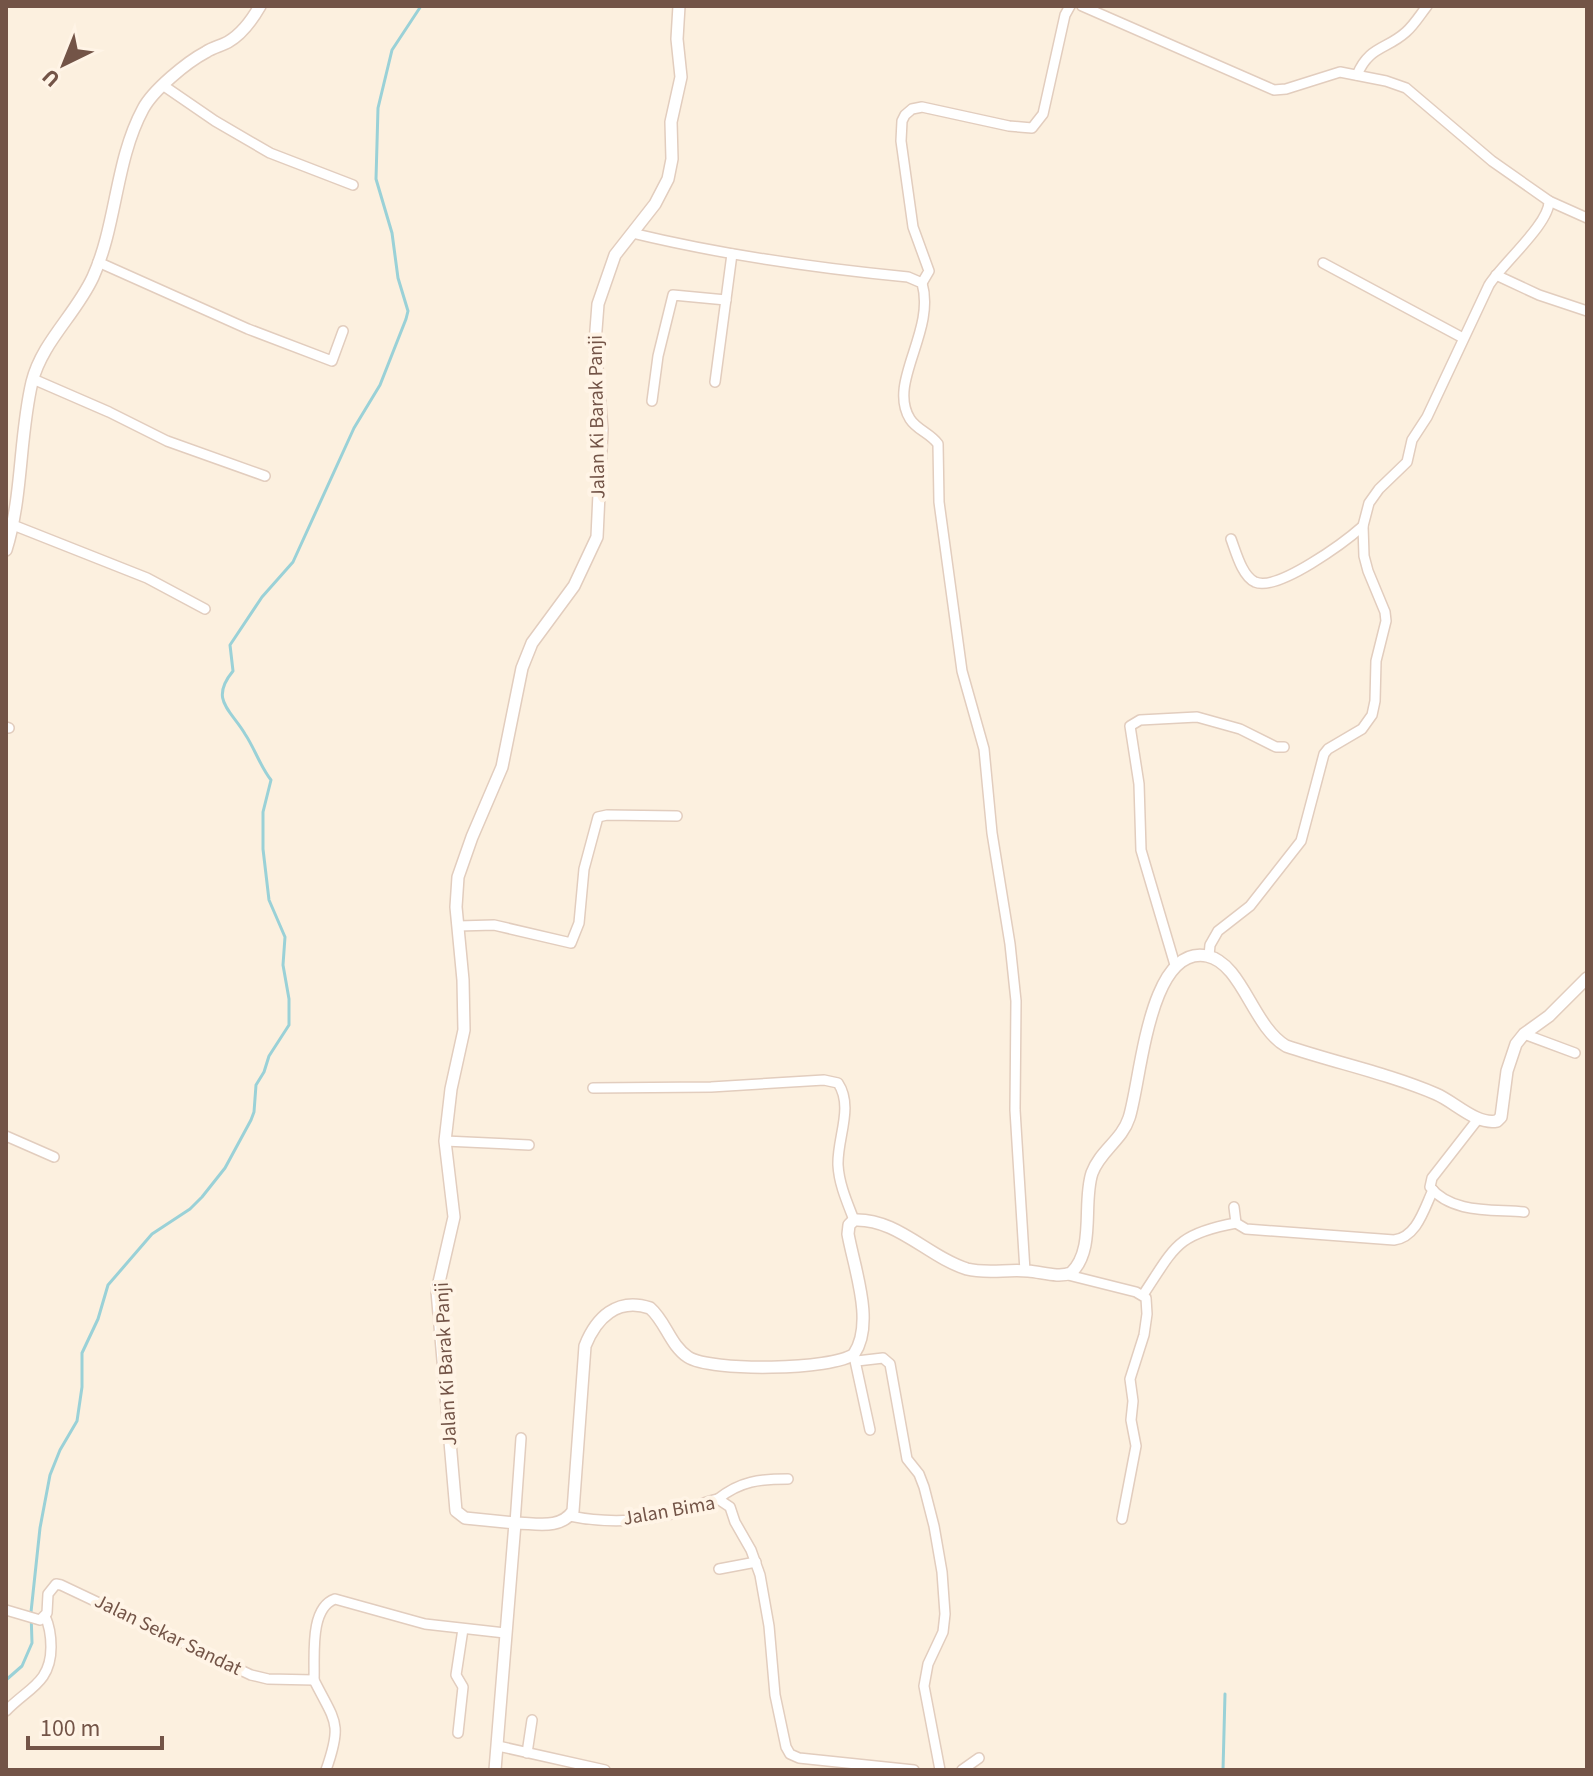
<svg xmlns="http://www.w3.org/2000/svg" width="1593" height="1776" font-family="'Source Sans 3',sans-serif">
  <style>
    .lines { fill: none; stroke-linecap: round; stroke-linejoin: round }
    .stream { stroke: #9ad1d7; stroke-width: 3 }
    .minor-casing { stroke: #e2cdbe; stroke-width: 12 }
    .tertiary-casing { stroke: #e2cdbe; stroke-width: 14 }
    .minor { stroke: #fff; stroke-width: 9 }
    .tertiary { stroke: #fff; stroke-width: 11 }
    .labels { text-anchor: middle; dominant-baseline: central; stroke-width: 8; stroke-linejoin: round; paint-order: stroke }
    .street-label { font-size: 20px; fill: #735447; stroke: #fff4e6 }
  </style>
  <rect width="100%" height="100%" fill="#fcf0df"/>
  <g class="lines">
    <g class="stream">
      <path d="M 6,1680 L 22,1666 L 32,1643 L 31,1612 L 40,1528 L 50,1475 L 60,1450 L 77,1421 L 82,1387 L 82,1353 L 98,1319 L 108,1285 L 152,1234 L 190,1209 L 202,1197 L 225,1168 L 251,1120 L 254,1112 L 256,1085 L 264,1072 L 269,1056 L 289,1025 L 289,999 L 283,965 L 285,937 L 269,900 L 263,849 L 263,812 L 271,780 C 260,766 255,749 245,734 C 231,710 209,700 233,671 L 230,645 L 262,597 L 293,562 L 354,428 L 380,385 L 406,319 L 408,311 L 398,278 L 392,233 L 376,179 L 378,108 L 392,50 L 421,6"/>
      <polyline points="1223,1770 1225,1694"/>
    </g>
    <defs>
      <g id="minor">
        <path d="M 1082,6 L 1274,90 L 1286,89 L 1340,72 L 1386,81 L 1406,88 L 1492,161 L 1549,201 C 1550,223 1502,264 1489,285 L 1427,417 L 1412,440 L 1407,462 L 1379,489 L 1369,503 L 1363,526 L 1364,556 L 1368,571 L 1385,612 L 1386,621 L 1376,661 L 1375,701 L 1372,715 L 1362,729 L 1328,749 L 1324,754 L 1301,841 L 1250,906 L 1218,931 L 1210,945 L 1209,956"/>
        <path d="M 1357,75 C 1369,46 1386,50 1406,32 C 1414,25 1420,15 1427,6"/>
        <polyline points="164,86 215,121 270,153 353,185"/>
        <polyline points="1549,201 1587,218"/>
        <path d="M 632,233 C 723,255 815,268 908,277 L 922,283 C 936,332 887,382 910,419 C 917,430 930,433 938,444 L 939,502 L 962,671 L 984,749 L 992,833 L 1010,944 L 1016,1001 L 1015,1110 L 1025,1271"/>
        <polyline points="98,262 248,329 332,361 343,331"/>
        <polyline points="1323,263 1463,338"/>
        <polyline points="1496,275 1539,295 1587,311"/>
        <polyline points="922,283 929,271 913,227 901,141 902,121 905,115 912,109 922,107 1009,126 1032,128 1043,114 1065,15 1070,6"/>
        <polyline points="33,379 109,412 167,441 265,476"/>
        <polyline points="715,382 732,254"/>
        <polyline points="652,401 658,356 673,295 726,300"/>
        <polyline points="13,525 147,578 205,609"/>
        <path d="M 1231,539 C 1236,552 1242,576 1255,582 C 1278,592 1346,541 1363,526"/>
        <polyline points="6,727 9,728"/>
        <polyline points="458,926 494,925 571,943 579,923 584,869 598,817 607,815 677,816"/>
        <polyline points="1175,965 1141,850 1139,784 1130,726 1140,720 1197,717 1240,729 1276,747 1284,747"/>
        <polyline points="1524,1034 1575,1053"/>
        <path d="M 593,1088 L 711,1087 L 824,1080 L 838,1083 C 854,1107 837,1138 838,1165 C 839,1184 847,1202 854,1220"/>
        <path d="M 1478,1119 L 1432,1178 L 1430,1187 C 1452,1214 1493,1209 1524,1212"/>
        <polyline points="6,1136 54,1157"/>
        <polyline points="445,1141 529,1145"/>
        <path d="M 1234,1207 L 1236,1223 L 1246,1229 L 1394,1240 C 1417,1237 1424,1209 1433,1190"/>
        <polyline points="1068,1275 1136,1292 1146,1298 1147,1314 1144,1335 1130,1379 1133,1401 1131,1420 1136,1446 1122,1519"/>
        <path d="M 1143,1295 C 1175,1247 1176,1234 1236,1223"/>
        <polyline points="854,1356 870,1430"/>
        <polyline points="857,1361 883,1358 890,1364 907,1459 919,1474 924,1487 934,1526 942,1572 945,1614 943,1632 928,1664 924,1686 940,1770"/>
        <path d="M 718,1499 C 740,1481 760,1479 788,1479"/>
        <path d="M 570,1516 C 604,1523 641,1522 676,1513 C 690,1509 703,1502 718,1499 L 730,1507 L 735,1522 L 751,1550 L 760,1575 L 769,1626 L 775,1695 L 786,1747 L 790,1754 L 799,1758 L 914,1770"/>
        <polyline points="515,1523 521,1438"/>
        <polyline points="719,1569 756,1562"/>
        <path d="M 6,1610 L 40,1620 L 47,1613 L 48,1594 L 56,1584 L 61,1585 L 251,1675 L 268,1679 L 314,1680 C 315,1657 309,1608 335,1599 L 425,1624 L 505,1633"/>
        <path d="M 314,1680 C 335,1722 343,1722 326,1770"/>
        <path d="M 6,1711 C 28,1688 51,1683 51,1647 C 51,1635 50,1627 45,1616"/>
        <polyline points="458,1733 463,1687 456,1675 463,1629"/>
        <polyline points="498,1746 605,1770"/>
        <polyline points="527,1753 532,1720"/>
        <polyline points="962,1770 979,1758"/>
      </g>
      <g id="tertiary">
        <path d="M 6,550 C 23,495 19,437 32,382 C 42,342 76,314 93,277 C 117,224 115,161 143,109 C 153,90 187,62 206,52 C 213,47 221,46 228,42 C 242,34 252,20 260,6"/>
        <path d="M 515,1523 C 536,1523 560,1530 573,1511 L 585,1346 C 596,1318 617,1297 650,1308 C 666,1322 670,1345 688,1357 C 711,1372 833,1370 854,1354 C 875,1323 854,1268 848,1234 L 849,1225 L 854,1220 C 897,1218 928,1257 967,1269 C 986,1274 1008,1269 1028,1271 C 1042,1272 1058,1278 1071,1273 C 1096,1249 1082,1203 1092,1173 C 1100,1151 1122,1140 1129,1118 C 1141,1082 1148,944 1207,956 C 1242,963 1253,1027 1286,1046 C 1336,1063 1387,1073 1436,1094 C 1455,1102 1476,1125 1497,1121 L 1501,1117 L 1507,1071 L 1516,1044 L 1524,1034 L 1549,1016 L 1587,978"/>
        <polyline points="495,1770 515,1523 465,1518 456,1511 437,1291 454,1217 445,1141 451,1089 464,1030 463,980 456,907 458,877 472,837 502,767 522,668 532,643 574,586 597,537 602,429 595,343 598,304 615,255 655,204 668,179 672,159 671,122 681,77 677,39 679,6"/>
      </g>
    </defs>
    <use href="#minor" class="minor-casing"/>
    <use href="#tertiary" class="tertiary-casing"/>
    <use href="#minor" class="minor"/>
    <use href="#tertiary" class="tertiary"/>
  </g>
  <g class="labels">
    <g class="street-label">
      <text transform="translate(597 417) rotate(-91)">Jalan Ki Barak Panji</text>
      <text transform="translate(446 1364) rotate(-93)">Jalan Ki Barak Panji</text>
      <text transform="translate(669 1511) rotate(-10)">Jalan Bima</text>
      <text transform="translate(168 1635) rotate(26)">Jalan Sekar Sandat</text>
    </g>
  </g>
  <rect width="1593" height="1776" fill="none" stroke="#735447" stroke-width="16"/>
  <g transform="translate(64 64) rotate(223)" stroke="#fff4e6" stroke-width="6" paint-order="stroke">
  <path d="M0-6L14 30L0 20L-14 30Z" fill="#735447"/>
  <text y="-12" font-size="22" font-weight="bold" text-anchor="middle" fill="#735447">U</text>
  </g>
  <path d="M28 1736v12h134v-12" fill="none" stroke="#735447" stroke-width="4"/>
  <text x="40" y="1736" font-size="24" fill="#735447" stroke="#fff4e6" stroke-width="6" paint-order="stroke">100 m</text>
</svg>
